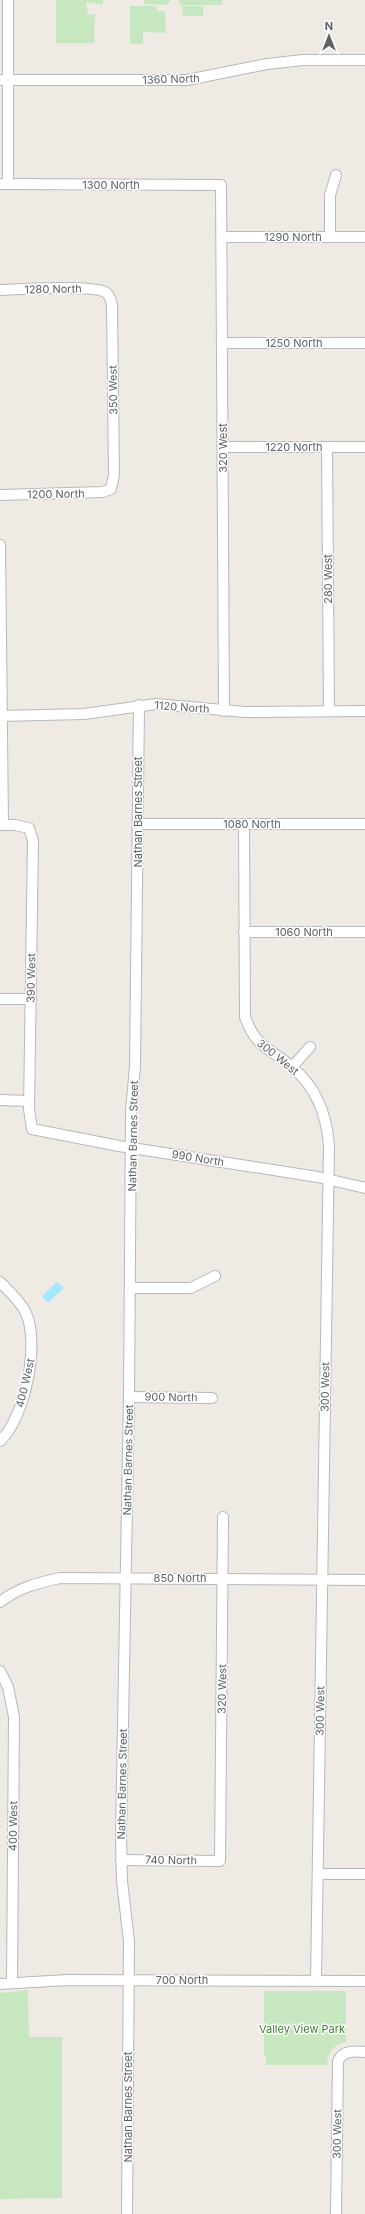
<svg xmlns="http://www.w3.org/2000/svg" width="365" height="2214" font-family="Inter,sans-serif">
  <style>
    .green { fill: #c7e7c0 }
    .water { fill: #a5e7ff }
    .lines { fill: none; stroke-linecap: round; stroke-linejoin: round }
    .minor-casing { stroke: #b5b8bc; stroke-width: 12 }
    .minor { stroke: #fff; stroke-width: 10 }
    .labels { text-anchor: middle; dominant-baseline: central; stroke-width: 3; stroke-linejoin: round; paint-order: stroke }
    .street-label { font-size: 11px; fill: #5c6265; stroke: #fff }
    .park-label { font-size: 11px; fill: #3d8632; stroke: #fff }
  </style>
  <rect width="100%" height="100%" fill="#efebe4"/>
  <g class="green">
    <polygon points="56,0 103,0 103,5 86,2 88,15 95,14 94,43 56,43"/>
    <polygon points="144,0 171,0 167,5 144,4"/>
    <rect x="179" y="0" width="43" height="5"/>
    <polygon points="130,6 157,6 157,11 165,11 166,33 143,32 143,44 130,44"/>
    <polygon points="182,6 203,6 203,16 183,16"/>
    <polygon points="28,1990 29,2037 62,2037 62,2198 0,2199 0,1993"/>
    <path d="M 264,1991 L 346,1991 L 346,2042 C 333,2044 328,2053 327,2065 L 266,2065 L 266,2056 L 264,2056 Z"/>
  </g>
  <polygon class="water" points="57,1282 64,1288 48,1303 42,1296"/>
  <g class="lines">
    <defs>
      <g id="minor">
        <polyline points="8,0 8,184"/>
        <polyline points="0,80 187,80 267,64 303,60 365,60"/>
        <polyline points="0,184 221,185 224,711"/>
        <polyline points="222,237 365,237"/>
        <polyline points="330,237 330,195 336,175"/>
        <path d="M 0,290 C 18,289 94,285 105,292 C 109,294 111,300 112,305 L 114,475 L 111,489 L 103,492 L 0,495"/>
        <polyline points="222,343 365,343"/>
        <polyline points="223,447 365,447"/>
        <polyline points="327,447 329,711"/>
        <polyline points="0,545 3,825"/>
        <polyline points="0,716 84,714 156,704 245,712 365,711"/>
        <polyline points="139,824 365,824"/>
        <path d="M 244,824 L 245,1017 C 256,1048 270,1048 292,1067 C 316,1087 327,1116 329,1146 L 316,1981"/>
        <polyline points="0,825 15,825 29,828 33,841 29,1109 32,1129 119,1146 318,1177 365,1188"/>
        <polyline points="244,932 365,932"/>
        <polyline points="0,999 31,999"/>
        <polyline points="292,1067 310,1047"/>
        <polyline points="0,1100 29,1101"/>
        <path d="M 0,1282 C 9,1291 20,1301 26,1313 C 40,1344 25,1418 0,1441"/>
        <polyline points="131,1288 191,1288 215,1276"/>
        <polyline points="129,1397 212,1398"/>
        <path d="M 0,1602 C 18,1588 37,1583 60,1578 L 365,1580"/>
        <polyline points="0,1671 8,1687 14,1717 12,1983"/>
        <polyline points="121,1860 220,1861 223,1517"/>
        <polyline points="318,1874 365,1874"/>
        <polyline points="0,1984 67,1980 365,1981"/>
        <polyline points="127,2214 129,1941 122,1881 121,1834 129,1397 131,1111 135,1067 139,705"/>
        <path d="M 336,2214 L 338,2061 C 343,2050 355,2051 365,2052"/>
      </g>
    </defs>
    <use href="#minor" class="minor-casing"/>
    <use href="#minor" class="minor"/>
  </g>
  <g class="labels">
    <g class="street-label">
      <text transform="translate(171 79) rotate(-2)">1360 North</text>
      <text x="111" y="185">1300 North</text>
      <text x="293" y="237">1290 North</text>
      <text transform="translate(53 289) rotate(-1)">1280 North</text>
      <text x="294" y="343">1250 North</text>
      <text transform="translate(113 390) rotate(-91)">350 West</text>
      <text x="294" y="447">1220 North</text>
      <text transform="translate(223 448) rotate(-90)">320 West</text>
      <text transform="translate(56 494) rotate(-1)">1200 North</text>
      <text transform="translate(328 579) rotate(-90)">280 West</text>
      <text transform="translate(182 707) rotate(4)">1120 North</text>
      <text transform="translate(138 812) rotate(-90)">Nathan Barnes Street</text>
      <text x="252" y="824">1080 North</text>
      <text x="304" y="932">1060 North</text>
      <text transform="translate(31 978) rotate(-89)">390 West</text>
      <text transform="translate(278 1057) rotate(39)">300 West</text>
      <text transform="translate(133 1136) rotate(-89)">Nathan Barnes Street</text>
      <text transform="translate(198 1158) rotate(9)">990 North</text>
      <text transform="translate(25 1383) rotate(-77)">400 West</text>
      <text transform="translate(325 1387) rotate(-89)">300 West</text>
      <text transform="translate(171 1397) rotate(1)">900 North</text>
      <text transform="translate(128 1460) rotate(-89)">Nathan Barnes Street</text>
      <text x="180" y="1578">850 North</text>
      <text transform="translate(222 1689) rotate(-89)">320 West</text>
      <text transform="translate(320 1711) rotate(-89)">300 West</text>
      <text transform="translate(122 1784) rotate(-89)">Nathan Barnes Street</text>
      <text transform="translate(13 1826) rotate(-89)">400 West</text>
      <text transform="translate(171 1860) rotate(1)">740 North</text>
      <text x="182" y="1980">700 North</text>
      <text transform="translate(128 2107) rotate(-90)">Nathan Barnes Street</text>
      <text transform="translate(337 2134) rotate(-89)">300 West</text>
    </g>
    <g class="park-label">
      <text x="302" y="2029">Valley View Park</text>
    </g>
  </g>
  <g transform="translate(329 36)" stroke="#ffffff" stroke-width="3" paint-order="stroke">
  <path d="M0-3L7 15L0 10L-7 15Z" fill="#5c6265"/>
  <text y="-6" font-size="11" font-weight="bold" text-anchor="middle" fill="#5c6265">N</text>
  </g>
</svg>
